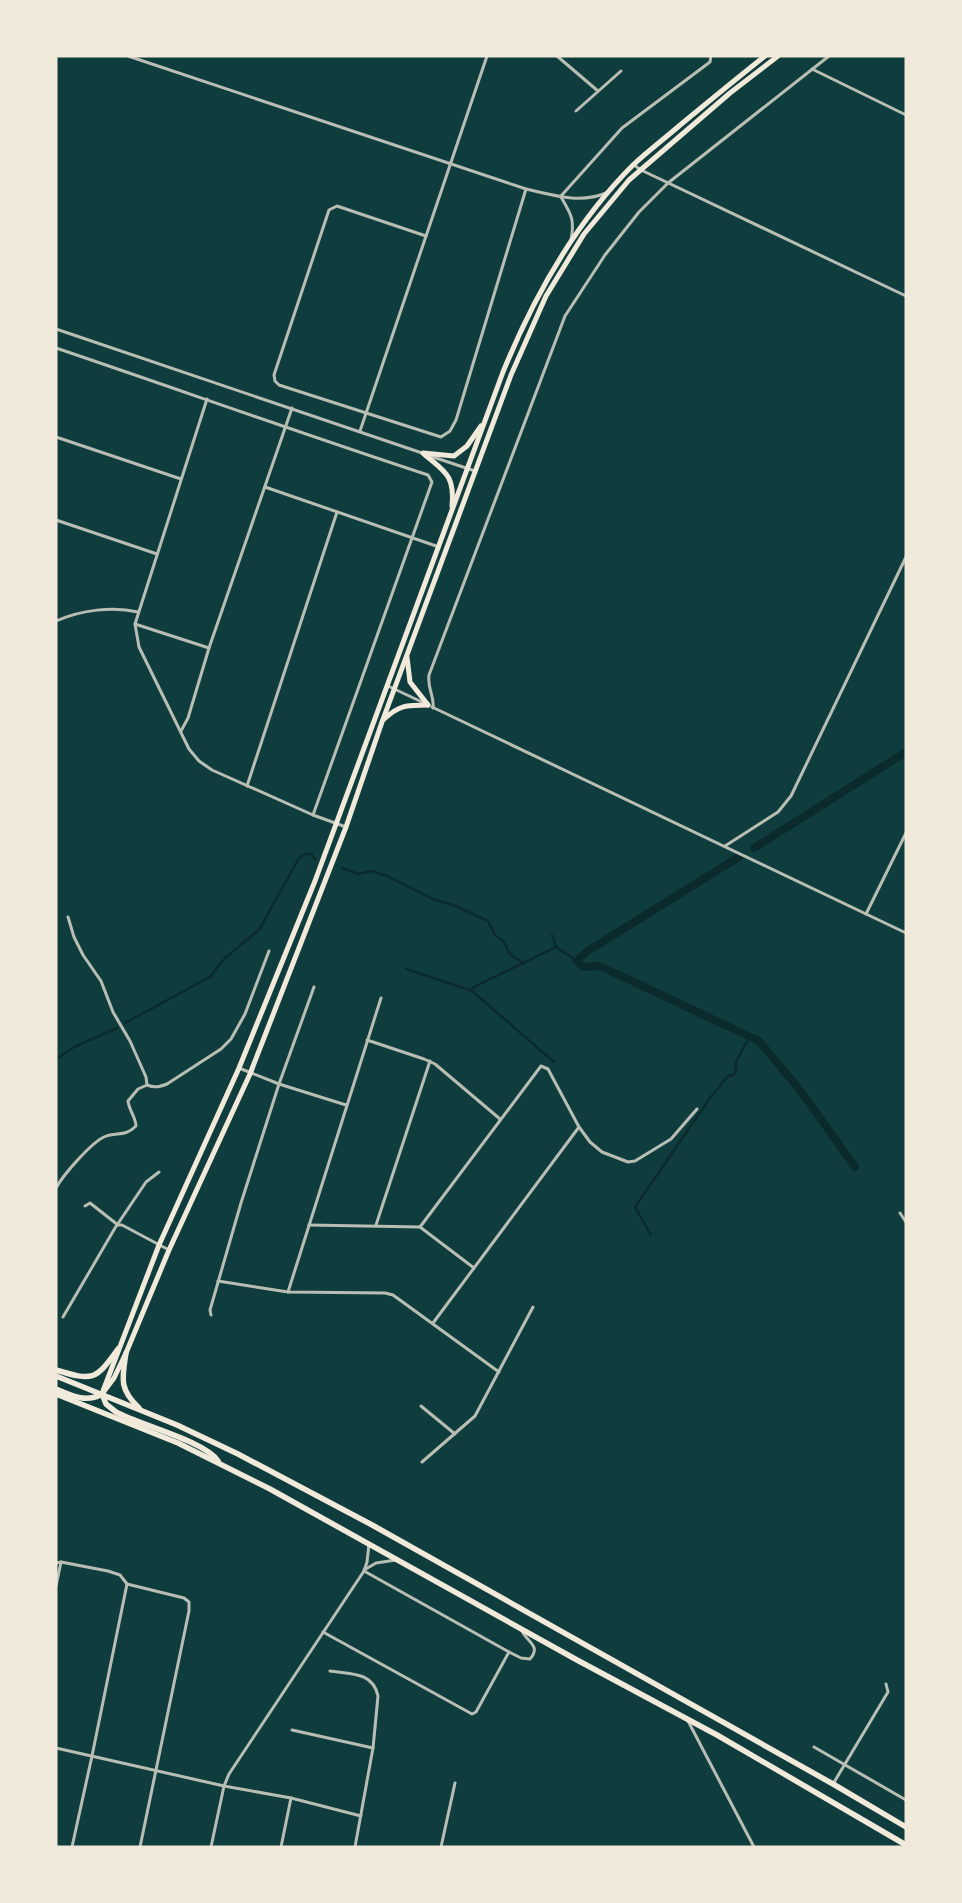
<svg xmlns="http://www.w3.org/2000/svg" width="962" height="1903" font-family="'Noto Sans',sans-serif">
  <style>
    .lines { fill: none; stroke-linecap: round; stroke-linejoin: round }
    .stream { stroke: #0a2a2b; stroke-width: 2.5 }
    .canal { stroke: #0a2a2b; stroke-width: 8 }
    .minor { stroke: #b8beb3; stroke-width: 3 }
    .secondary { stroke: #f1e9da; stroke-width: 5 }
    .trunk { stroke: #f1e9da; stroke-width: 5.5 }
  </style>
  <rect width="100%" height="100%" fill="#0f3d3e"/>
  <g class="lines">
    <g class="stream">
      <polyline points="342,868 358,874 372,871 387,876 435,900 453,905 488,921 495,935 504,942 510,954 524,964"/>
      <polyline points="552,935 556,947"/>
      <polyline points="406,969 472,991"/>
      <polyline points="125,1023 210,977 225,958 259,930 299,858 305,854 311,854 315,859"/>
      <polyline points="56,1059 74,1047 117,1028"/>
      <polyline points="554,1062 472,991 472,988 556,947 577,961"/>
      <polyline points="651,1235 635,1207 710,1098 728,1076 734,1075 736,1069 736,1062 750,1036"/>
    </g>
    <g class="canal">
      <polyline points="754,848 906,752"/>
      <polyline points="739,857 586,952 577,961 583,967 600,966 759,1041 800,1090 855,1167"/>
    </g>
    <g class="minor">
      <path d="M 128,56 L 526,189 C 553,195 580,204 606,193"/>
      <polyline points="557,56 598,91"/>
      <polyline points="812,69 906,115"/>
      <polyline points="576,111 621,71"/>
      <polyline points="634,165 641,170 906,296"/>
      <polyline points="561,196 622,128 710,62 711,56"/>
      <path d="M 561,197 C 571,214 575,219 571,240"/>
      <polyline points="426,236 337,206 329,210 274,375 275,381 279,385 441,437 450,431 456,420 526,189"/>
      <polyline points="56,329 425,454"/>
      <path d="M 56,348 C 180,390 303,434 428,475 L 432,482 L 313,815"/>
      <polyline points="207,399 135,624 139,647 189,749 199,761 212,770 313,815 346,827"/>
      <polyline points="360,431 487,56"/>
      <polyline points="56,437 181,479"/>
      <polyline points="430,456 475,471"/>
      <polyline points="265,487 439,547"/>
      <polyline points="56,520 157,554"/>
      <path d="M 56,621 C 81,610 113,606 138,612"/>
      <polyline points="135,624 209,648"/>
      <polyline points="388,686 424,703"/>
      <polyline points="432,707 906,933"/>
      <path d="M 433,708 C 435,697 427,689 429,675 L 565,316 L 605,255 L 639,212 L 668,183 L 829,56"/>
      <polyline points="181,731 188,718 209,648 292,408"/>
      <polyline points="247,786 337,512"/>
      <polyline points="725,846 778,812 791,796 906,557"/>
      <polyline points="866,914 906,833"/>
      <path d="M 68,917 L 74,937 L 83,955 L 101,981 L 113,1012 L 130,1041 L 146,1077 L 147,1085 C 155,1088 159,1087 167,1084 L 221,1049 L 231,1039 L 245,1014 L 269,951"/>
      <polyline points="367,1040 424,1059 435,1064 500,1119"/>
      <polyline points="239,1068 279,1084 346,1105"/>
      <path d="M 56,1188 C 63,1175 91,1143 104,1137 C 117,1131 124,1138 136,1126 C 136,1118 129,1110 128,1101 L 138,1089 L 147,1085"/>
      <polyline points="85,1206 90,1203 118,1225 122,1225 169,1250"/>
      <polyline points="900,1213 906,1222"/>
      <polyline points="309,1225 420,1227 474,1268"/>
      <polyline points="376,1225 430,1061"/>
      <polyline points="420,1227 541,1066 548,1069 579,1127 590,1142 602,1152 628,1162 635,1161 671,1139 697,1109"/>
      <polyline points="218,1281 288,1292 385,1293 393,1295 499,1372"/>
      <polyline points="288,1292 381,998"/>
      <polyline points="211,1315 210,1310 241,1203 279,1084 314,987"/>
      <polyline points="63,1317 115,1228 146,1182 159,1172"/>
      <polyline points="433,1323 579,1127"/>
      <polyline points="421,1406 455,1434"/>
      <polyline points="422,1462 475,1416 533,1307"/>
      <polyline points="56,1563 61,1562 108,1571 120,1575 127,1584 184,1598 189,1602 189,1611 140,1847"/>
      <polyline points="364,1570 376,1563 396,1560"/>
      <path d="M 364,1571 L 509,1652 L 521,1658 L 530,1659 C 542,1646 526,1641 522,1631"/>
      <polyline points="56,1586 61,1562"/>
      <polyline points="323,1632 472,1714 476,1712 509,1652"/>
      <path d="M 330,1671 C 351,1674 373,1672 378,1696 L 373,1748 L 355,1847"/>
      <polyline points="687,1719 754,1847"/>
      <polyline points="292,1730 373,1748"/>
      <polyline points="814,1747 906,1800"/>
      <polyline points="56,1748 224,1786 291,1798 361,1816"/>
      <polyline points="833,1784 888,1692 886,1684"/>
      <polyline points="72,1847 92,1756 127,1584"/>
      <polyline points="211,1847 224,1786 229,1774 364,1571 367,1562 369,1544"/>
      <polyline points="281,1847 291,1798"/>
      <polyline points="441,1847 455,1783"/>
    </g>
    <g class="secondary">
      <polyline points="423,453 454,456 467,446 481,426"/>
      <path d="M 424,454 C 445,472 455,475 452,506"/>
      <polyline points="407,657 410,682 428,705"/>
      <path d="M 383,720 C 399,705 406,705 428,705"/>
      <path d="M 103,1391 L 159,1245 L 239,1068 L 315,881 L 503,372 C 534,296 574,224 633,165 C 648,151 664,139 679,126 C 708,102 736,79 765,56"/>
      <polyline points="102,1394 114,1378 126,1353 169,1250 250,1074 346,827 382,722 511,375 546,296 584,234 629,180 730,93 778,56"/>
    </g>
    <g class="trunk">
      <path d="M 126,1353 C 122,1379 119,1389 139,1408"/>
      <path d="M 56,1370 C 93,1381 95,1381 118,1349"/>
      <polyline points="56,1376 177,1425 238,1454 374,1526 833,1784 906,1827"/>
      <path d="M 56,1389 C 72,1396 86,1403 102,1394"/>
      <polyline points="56,1394 178,1443 270,1489 577,1660 717,1735 906,1845"/>
      <path d="M 102,1394 L 106,1404 L 116,1412 C 139,1425 205,1441 218,1461"/>
    </g>
  </g>
  <rect width="962" height="1903" fill="none" stroke="#f1e9da" stroke-width="115"/>
</svg>
